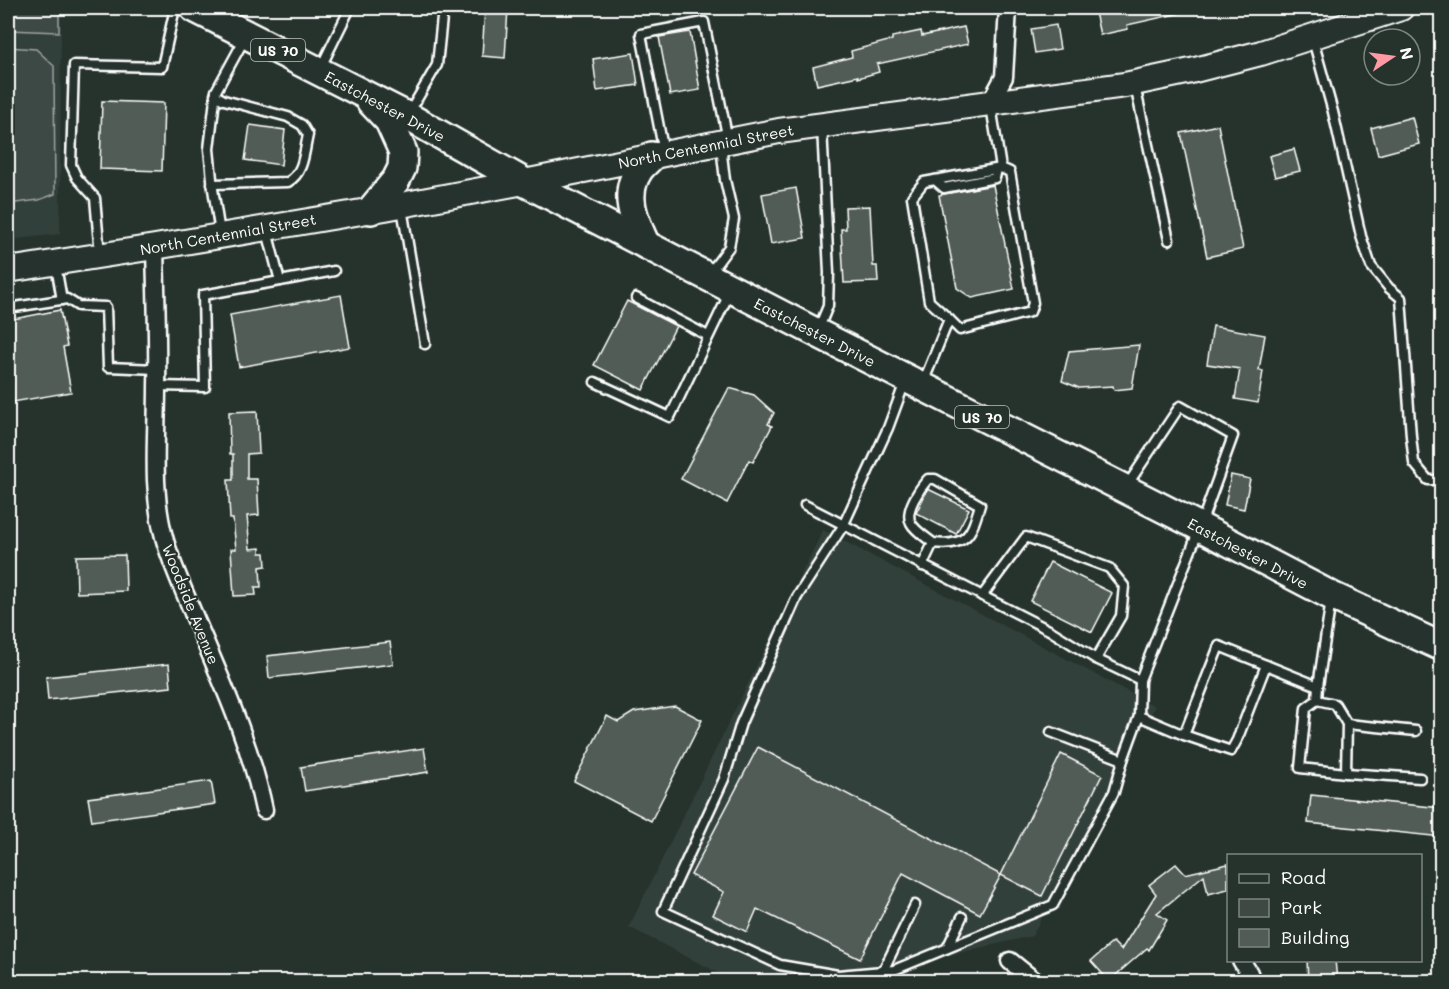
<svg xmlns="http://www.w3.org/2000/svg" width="1449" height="989" font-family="Mali,sans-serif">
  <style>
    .built { fill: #333f3a }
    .green { fill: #3e4944; stroke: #9ea4a2; stroke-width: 1.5 }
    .building { fill: #515c57; stroke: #fff; stroke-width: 1.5 }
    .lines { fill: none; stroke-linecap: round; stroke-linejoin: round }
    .lane-casing { stroke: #fff; stroke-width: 13 }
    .street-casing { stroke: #fff; stroke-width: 21 }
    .secondary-casing { stroke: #fff; stroke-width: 28 }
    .primary-casing { stroke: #fff; stroke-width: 32 }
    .lane { stroke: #26332d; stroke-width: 8 }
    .street { stroke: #26332d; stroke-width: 16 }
    .secondary { stroke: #26332d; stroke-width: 24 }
    .primary { stroke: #26332d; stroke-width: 27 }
    .labels { text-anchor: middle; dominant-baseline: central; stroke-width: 4.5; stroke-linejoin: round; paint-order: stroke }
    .shield { fill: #26332d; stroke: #bec2c0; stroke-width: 1.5 }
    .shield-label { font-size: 14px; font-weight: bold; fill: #fff }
    .street-label { font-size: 15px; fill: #fff; stroke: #26332d }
  </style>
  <rect width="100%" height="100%" fill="#26332d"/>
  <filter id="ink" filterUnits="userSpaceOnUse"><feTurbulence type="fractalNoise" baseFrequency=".0167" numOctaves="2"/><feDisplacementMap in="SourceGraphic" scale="12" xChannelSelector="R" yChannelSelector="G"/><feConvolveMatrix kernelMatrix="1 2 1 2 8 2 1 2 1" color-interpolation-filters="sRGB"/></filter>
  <g filter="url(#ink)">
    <g class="built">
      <polygon points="8,8 61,8 60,234 8,240"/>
      <polygon points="823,530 1155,706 1032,936 838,981 736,982 629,927"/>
    </g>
    <g class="green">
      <polygon points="8,8 59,8 59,32 8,30"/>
      <polygon points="8,47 36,49 54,66 55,194 39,200 8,204"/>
    </g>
    <g class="building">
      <polygon points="485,8 508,8 505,58 482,56"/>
      <polygon points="1117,8 1180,8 1181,13 1127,25 1128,29 1100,35 1095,12"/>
      <polygon points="1056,25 1060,49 1035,53 1031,29"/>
      <polygon points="964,27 968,44 877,64 879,72 858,78 858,76 817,85 813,67 852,57 851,51 892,40 892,37 921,31 922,36"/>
      <polygon points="690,32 700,90 670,95 659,37"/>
      <polygon points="633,53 638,85 597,91 593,59"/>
      <polygon points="102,101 164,103 162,171 100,169"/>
      <polygon points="1412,117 1419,144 1378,155 1371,128"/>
      <polygon points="250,125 285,130 281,165 245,160"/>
      <polygon points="1218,125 1243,249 1207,257 1181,133"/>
      <polygon points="1294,149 1300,171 1275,177 1269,156"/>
      <polygon points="993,185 1014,289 972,298 957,288 939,195"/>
      <polygon points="796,188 805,238 771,244 762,194"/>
      <polygon points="870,206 873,266 877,266 878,282 844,283 841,229 846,229 845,207"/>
      <polygon points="341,295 350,347 239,367 230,315"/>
      <polygon points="627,301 676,326 643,390 594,365"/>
      <polygon points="60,310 67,346 63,347 71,392 13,402 8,375 8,320"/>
      <polygon points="1213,326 1265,335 1259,370 1263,371 1258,403 1235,399 1240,369 1207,364"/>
      <polygon points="1139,345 1132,388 1114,390 1113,386 1079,388 1062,381 1069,351"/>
      <polygon points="729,388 754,395 774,413 768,424 772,426 753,462 749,460 727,503 681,479"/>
      <polygon points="257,411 259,453 247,454 247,479 257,479 259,515 247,516 250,549 260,548 260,553 265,553 266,566 260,567 261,587 255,587 256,595 234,596 231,549 236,549 233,519 230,519 228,480 233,480 233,454 230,454 229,412"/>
      <polygon points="1231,475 1250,479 1244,509 1225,505"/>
      <polygon points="928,489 969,509 956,534 916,513"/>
      <polygon points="125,555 126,591 77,593 76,556"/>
      <polygon points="1050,562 1112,593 1092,632 1030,601"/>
      <polygon points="390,642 393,664 269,678 267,656"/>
      <polygon points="169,664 171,687 48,700 46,677"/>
      <polygon points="675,706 702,720 651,821 574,781 607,716 618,722 634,712"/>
      <polygon points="758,747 1001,875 980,914 903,873 860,959 757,909 747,932 713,915 724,892 691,875"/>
      <polygon points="424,748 428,772 305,791 301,767"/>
      <polygon points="1061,754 1102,775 1042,896 1001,875"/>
      <polygon points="211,781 215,804 92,821 88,798"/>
      <polygon points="1311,795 1442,808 1442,837 1308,823"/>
      <polygon points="1176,864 1185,874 1228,864 1228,889 1208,894 1204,875 1157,913 1167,920 1149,950 1147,948 1109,981 1091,961 1113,942 1121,950 1156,894 1149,885"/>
      <polygon points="1307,960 1335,960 1337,981 1308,981"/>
    </g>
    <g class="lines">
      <defs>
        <g id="lane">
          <polyline points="1313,40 1333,112 1361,236 1371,266 1389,288 1401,298 1411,436 1414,463 1428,480 1442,480"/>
          <polyline points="320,69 350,8"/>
          <polyline points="1135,86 1169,240"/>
          <polyline points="409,113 437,65 443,8"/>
          <polyline points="664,153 641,34 704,22 728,140"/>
          <polyline points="935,180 944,188 995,178 997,169"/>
          <path d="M 212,184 L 288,182 C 304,173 304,152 308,135 L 302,125 L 288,117 L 224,100 L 215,95"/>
          <polyline points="402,208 425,344"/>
          <polyline points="220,233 213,189 209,149 216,91 245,38"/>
          <polyline points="100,255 95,198 77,178 71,165 74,65 162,67 175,8"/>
          <polyline points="56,266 62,300"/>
          <polyline points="709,274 729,247 734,219 725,180 721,146"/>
          <polyline points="280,281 334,271"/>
          <polyline points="636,298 708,336"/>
          <polyline points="8,305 8,308 67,299 78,306 106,307 108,367 157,369"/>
          <polyline points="949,319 960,330 1030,312 1033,303 1010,172 1001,168"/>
          <polyline points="818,330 828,306 829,273 822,126"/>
          <polyline points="595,382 670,417 730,292"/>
          <polyline points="905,382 888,428 843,526 797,597 741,723 724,779 663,911 780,965 838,975 894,970 1053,905 1114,792 1123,760 1139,716 1140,680"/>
          <polyline points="923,383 949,319 929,301 912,197 924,182 1001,168 991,106"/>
          <polyline points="157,386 205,387 203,295 280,281 267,231"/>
          <polyline points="805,505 1051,631 1096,659 1140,680 1200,527 1233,436 1180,406 1126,487"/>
          <path d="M 922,566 L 933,543 C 967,547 971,535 980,505 L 935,479 L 928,479 C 920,488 904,511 911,523 C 915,531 926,537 933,543"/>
          <polyline points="982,596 1026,537 1109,568 1124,586 1121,616 1096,659"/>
          <polyline points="1331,600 1318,686 1317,700 1306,708 1300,768 1346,773 1420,778"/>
          <polyline points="1317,700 1335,704 1347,724 1346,773"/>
          <polyline points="1139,716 1184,735 1231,751 1237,740 1266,665"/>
          <polyline points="1347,724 1416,731"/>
          <polyline points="1051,732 1123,760"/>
          <polyline points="1184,735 1219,646 1318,686"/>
          <polyline points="947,948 962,917"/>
          <polyline points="883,971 915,905"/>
        </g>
        <g id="street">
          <polyline points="990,103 1004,77 1008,8"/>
          <path d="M 155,247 C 156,294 158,341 157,388 C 157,437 151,489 164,537 C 171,563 183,588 193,613 C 220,678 250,741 264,810"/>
          <polyline points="1241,960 1249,973 1252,982"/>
          <polyline points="1010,961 1036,982"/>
        </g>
        <polyline id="secondary" points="8,270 155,247 385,208 524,182 779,131 1125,85 1191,71 1261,53 1401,8"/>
        <g id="primary">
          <polyline points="194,8 407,116 524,182 817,333 1200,527 1332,596 1442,647"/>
          <polyline points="371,102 389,121 403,152 402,168 396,180 371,210"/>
          <path d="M 646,245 C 635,221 622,195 639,170 C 642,165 648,161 652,156"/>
        </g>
      </defs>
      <use href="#lane" class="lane-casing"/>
      <use href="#street" class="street-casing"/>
      <use href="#secondary" class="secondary-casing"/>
      <use href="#primary" class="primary-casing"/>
      <use href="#lane" class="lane"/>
      <use href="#street" class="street"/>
      <use href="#secondary" class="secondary"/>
      <use href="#primary" class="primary"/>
    </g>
  </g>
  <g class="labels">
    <g class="shield">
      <rect x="251" y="39" width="54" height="22" rx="4.5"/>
      <rect x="955" y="406" width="54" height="22" rx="4.5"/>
    </g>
    <g class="shield-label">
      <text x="278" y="50">US 70</text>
      <text x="982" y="417">US 70</text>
    </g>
    <g class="street-label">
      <text transform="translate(385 106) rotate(28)">Eastchester Drive</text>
      <text transform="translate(706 146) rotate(-11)">North Centennial Street</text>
      <text transform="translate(228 234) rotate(-10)">North Centennial Street</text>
      <text transform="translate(815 332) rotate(27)">Eastchester Drive</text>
      <text transform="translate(1248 553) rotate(28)">Eastchester Drive</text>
      <text transform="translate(191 604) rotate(68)">Woodside Avenue</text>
    </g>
  </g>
  <rect width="1449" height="989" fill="none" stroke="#26332d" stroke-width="30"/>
  <rect x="15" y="15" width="1419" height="959" fill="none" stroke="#fff" stroke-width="2" filter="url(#ink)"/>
  <rect x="1227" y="854" width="195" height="108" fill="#26332d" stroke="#7d8581" stroke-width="1.5"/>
  <rect x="1239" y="874" width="30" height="9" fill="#26332d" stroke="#7d8581" stroke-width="1.5"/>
  <text x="1281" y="884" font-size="18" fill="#ffffff">Road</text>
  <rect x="1239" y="899" width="30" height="18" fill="#3e4944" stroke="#7d8581" stroke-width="1.5"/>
  <text x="1281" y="914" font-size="18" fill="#ffffff">Park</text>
  <rect x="1239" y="929" width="30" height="18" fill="#515c57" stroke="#7d8581" stroke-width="1.5"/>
  <text x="1281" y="944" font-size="18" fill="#ffffff">Building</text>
  <g transform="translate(1392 57) rotate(77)"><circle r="28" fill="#26332d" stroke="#7d8581" stroke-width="1.5"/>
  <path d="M0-4.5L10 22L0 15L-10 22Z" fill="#ff9aa2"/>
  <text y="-9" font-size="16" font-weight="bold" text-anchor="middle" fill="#ffffff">N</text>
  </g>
</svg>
